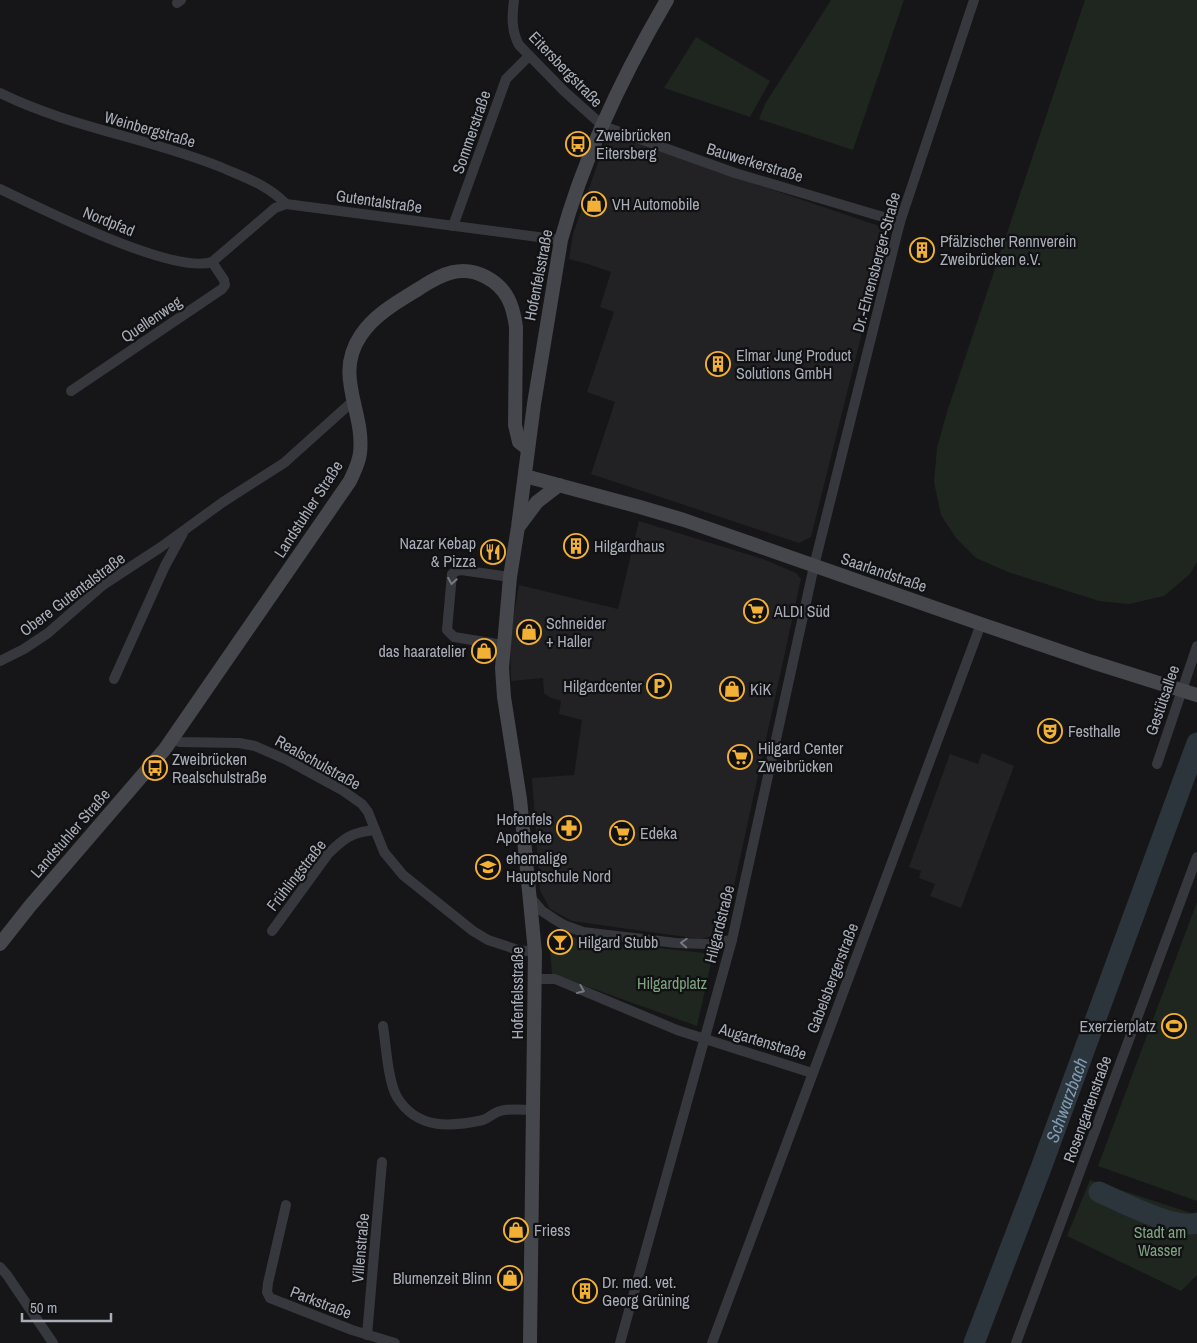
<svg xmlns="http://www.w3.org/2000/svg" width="1197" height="1343" font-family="'Archivo Narrow',sans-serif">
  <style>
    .built { fill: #222225 }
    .green { fill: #1e261f }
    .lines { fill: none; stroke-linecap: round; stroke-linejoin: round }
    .river { stroke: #2c353c; stroke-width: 21 }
    .street { stroke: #37383d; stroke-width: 10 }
    .secondary { stroke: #45474d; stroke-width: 14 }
    .oneway { stroke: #757881 }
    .labels { text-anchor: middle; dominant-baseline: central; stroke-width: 4.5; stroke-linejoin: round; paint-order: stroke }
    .street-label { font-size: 16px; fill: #a8adb8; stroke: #111113 }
    .poi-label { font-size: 16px; fill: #a8adb8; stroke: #111113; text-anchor: start }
    .park-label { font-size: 16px; fill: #7fa381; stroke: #111113 }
    .water-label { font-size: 18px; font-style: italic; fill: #7f9bb3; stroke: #111113 }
  </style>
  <rect width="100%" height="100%" fill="#161618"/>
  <g class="built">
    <polygon points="608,134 888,229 811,537 799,543 591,474 615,402 587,392 614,312 600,307 611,272 588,264 569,259 573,234"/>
    <polygon points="639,521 763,559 796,573 801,579 725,927 716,935 700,939 572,921 550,909 540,890 532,778 574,775 582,720 559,714 561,701 549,697 544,693 543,678 511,681 510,637 519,585 618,609"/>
    <polygon points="982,753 1014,766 961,908 930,896 935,884 919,878 921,871 909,867 950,754 978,764"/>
  </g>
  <g class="green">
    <polygon points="831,0 904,0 853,150 759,119 765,104"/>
    <polygon points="1085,0 1197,0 1197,562 1190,574 1164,596 1129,604 1099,601 1008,572 976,558 956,538 941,515 934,482 937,448 947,412"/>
    <polygon points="696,37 770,81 750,117 664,88"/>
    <polygon points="1197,902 1197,1201 1098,1166"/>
    <polygon points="566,934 578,939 713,954 697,1026 552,974 549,935"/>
    <polygon points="1090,1180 1197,1215 1197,1275 1181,1291 1067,1236"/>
  </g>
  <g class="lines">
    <g class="river">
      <path d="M 1099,1192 C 1121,1202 1175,1230 1197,1223"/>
      <path id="s1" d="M 974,1343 L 1041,1168 L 1197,743"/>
    </g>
    <g class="street">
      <path d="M 514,0 C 512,16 511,30 519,45 L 564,91 L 603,126 L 735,173 L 900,222"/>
      <polyline points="177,3 181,0"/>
      <path d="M 0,93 C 71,128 150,138 223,168 C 246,178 268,185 286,204"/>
      <path d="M 0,189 C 40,208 173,275 212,262 L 275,208 L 286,204 L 561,240"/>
      <polyline points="453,226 506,79 529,56"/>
      <polyline points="71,391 222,289 225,285 224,280 212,262"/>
      <polyline points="503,645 454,637 447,630 452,574 456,571 461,570 510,577"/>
      <polyline points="0,661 24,649 48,633 103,585 161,547 223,502 284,463 352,402"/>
      <polyline points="114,679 165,566 183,533"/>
      <polyline points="172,739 180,742 239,743 255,746 287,760 342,790 362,804 368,812 384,852 403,875 473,931 488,940 518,950 535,952"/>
      <polyline points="1157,764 1197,646"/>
      <polyline points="531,898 542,911 554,919 564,925 583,932 676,943 707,944 732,940"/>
      <path d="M 272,931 L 328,854 C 344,838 352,832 375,830"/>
      <polyline points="535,979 555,979 677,1030 812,1073"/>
      <path d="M 383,1026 C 386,1045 388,1082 397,1097 C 417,1130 451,1127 483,1120 C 489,1118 493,1113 500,1111 C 510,1108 523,1110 534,1110"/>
      <polyline points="286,1205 268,1283 267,1292 270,1298 352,1330 395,1343"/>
      <polyline points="0,1267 7,1275 53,1343"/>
      <polyline points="367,1335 382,1162"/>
      <polyline points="620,1343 732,940 814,566 900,222 974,0"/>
      <polyline points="712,1343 981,624"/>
      <polyline points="1016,1343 1197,857"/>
    </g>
    <g class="secondary">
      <polyline points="525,476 640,507 684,520 981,624 1092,662 1197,695"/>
      <polyline points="519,526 537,502 559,485"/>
      <path d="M 0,944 L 30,906 L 165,749 L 350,481 C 354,472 359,463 360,453 C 365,411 333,376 361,335 C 375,314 399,301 420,288 C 441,274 462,264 486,277 C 507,288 513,305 516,327 L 515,425 L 519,442 L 528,449"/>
      <path d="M 530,1343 L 535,952 L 520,799 L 504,697 L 502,668 L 510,577 L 518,527 L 534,404 L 561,240 C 584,156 623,75 667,0"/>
    </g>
  </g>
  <defs><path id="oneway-chevron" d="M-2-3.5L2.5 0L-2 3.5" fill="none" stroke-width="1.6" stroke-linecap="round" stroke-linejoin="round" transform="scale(1.25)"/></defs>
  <g class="oneway">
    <use href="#oneway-chevron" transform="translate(452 581) rotate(100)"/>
    <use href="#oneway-chevron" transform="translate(684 943) rotate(-177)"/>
    <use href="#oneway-chevron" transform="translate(581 990) rotate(23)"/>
  </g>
  <defs>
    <symbol id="bus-ring" viewBox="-11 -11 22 22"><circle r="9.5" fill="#111113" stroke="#f2b134" stroke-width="1.5"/><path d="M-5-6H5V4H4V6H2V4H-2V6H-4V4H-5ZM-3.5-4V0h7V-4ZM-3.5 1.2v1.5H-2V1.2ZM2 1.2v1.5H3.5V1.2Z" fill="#f2b134"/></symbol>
    <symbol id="shop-ring" viewBox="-11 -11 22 22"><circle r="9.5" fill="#111113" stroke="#f2b134" stroke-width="1.5"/><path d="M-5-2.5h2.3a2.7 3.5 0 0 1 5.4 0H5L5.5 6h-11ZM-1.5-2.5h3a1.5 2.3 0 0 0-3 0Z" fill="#f2b134"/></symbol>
    <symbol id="building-ring" viewBox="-11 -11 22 22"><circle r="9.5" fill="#111113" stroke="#f2b134" stroke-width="1.5"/><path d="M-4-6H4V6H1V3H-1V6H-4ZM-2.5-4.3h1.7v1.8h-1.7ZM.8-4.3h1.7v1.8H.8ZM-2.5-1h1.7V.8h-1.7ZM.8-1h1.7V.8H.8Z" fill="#f2b134"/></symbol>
    <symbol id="restaurant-ring" viewBox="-11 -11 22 22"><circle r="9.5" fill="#111113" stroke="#f2b134" stroke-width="1.5"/><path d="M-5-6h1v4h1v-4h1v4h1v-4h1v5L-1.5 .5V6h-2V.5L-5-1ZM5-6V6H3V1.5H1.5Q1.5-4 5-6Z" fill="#f2b134"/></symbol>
    <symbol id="supermarket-ring" viewBox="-11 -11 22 22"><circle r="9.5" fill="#111113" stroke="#f2b134" stroke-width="1.5"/><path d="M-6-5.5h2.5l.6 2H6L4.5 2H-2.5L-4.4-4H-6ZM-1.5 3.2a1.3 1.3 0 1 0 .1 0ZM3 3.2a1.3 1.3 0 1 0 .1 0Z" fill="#f2b134"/></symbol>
    <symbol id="parking-ring" viewBox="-11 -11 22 22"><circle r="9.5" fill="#111113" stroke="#f2b134" stroke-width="1.5"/><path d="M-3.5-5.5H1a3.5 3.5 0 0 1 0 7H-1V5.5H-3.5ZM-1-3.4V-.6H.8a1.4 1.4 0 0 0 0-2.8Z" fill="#f2b134"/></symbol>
    <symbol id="theatre-ring" viewBox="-11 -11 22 22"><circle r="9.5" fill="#111113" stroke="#f2b134" stroke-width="1.5"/><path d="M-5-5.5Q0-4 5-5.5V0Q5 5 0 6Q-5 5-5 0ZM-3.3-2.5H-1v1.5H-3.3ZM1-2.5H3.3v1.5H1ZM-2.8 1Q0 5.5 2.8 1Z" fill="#f2b134"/></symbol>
    <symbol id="pharmacy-ring" viewBox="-11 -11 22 22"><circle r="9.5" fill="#111113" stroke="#f2b134" stroke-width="1.5"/><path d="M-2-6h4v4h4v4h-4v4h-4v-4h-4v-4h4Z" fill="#f2b134"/></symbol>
    <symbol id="school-ring" viewBox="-11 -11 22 22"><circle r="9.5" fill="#111113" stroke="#f2b134" stroke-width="1.5"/><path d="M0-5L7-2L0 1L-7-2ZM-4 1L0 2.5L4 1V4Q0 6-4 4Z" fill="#f2b134"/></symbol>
    <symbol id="bar-ring" viewBox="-11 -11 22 22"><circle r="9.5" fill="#111113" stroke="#f2b134" stroke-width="1.5"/><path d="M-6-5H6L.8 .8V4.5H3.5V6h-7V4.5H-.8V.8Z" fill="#f2b134"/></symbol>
    <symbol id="stadium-ring" viewBox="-11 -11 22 22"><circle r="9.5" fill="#111113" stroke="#f2b134" stroke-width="1.5"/><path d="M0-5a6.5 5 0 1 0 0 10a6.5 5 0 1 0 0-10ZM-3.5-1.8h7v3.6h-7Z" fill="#f2b134"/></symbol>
  </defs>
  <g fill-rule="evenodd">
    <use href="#bus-ring" x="564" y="130" width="28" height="28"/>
    <use href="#shop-ring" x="580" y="190" width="28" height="28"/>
    <use href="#building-ring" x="908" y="236" width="28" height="28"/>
    <use href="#building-ring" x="704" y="350" width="28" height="28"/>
    <use href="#building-ring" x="562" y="532" width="28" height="28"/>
    <use href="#restaurant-ring" x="479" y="538" width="28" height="28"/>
    <use href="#supermarket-ring" x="742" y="597" width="28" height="28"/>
    <use href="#shop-ring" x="515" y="618" width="28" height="28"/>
    <use href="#shop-ring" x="470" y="637" width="28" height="28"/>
    <use href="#parking-ring" x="645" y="672" width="28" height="28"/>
    <use href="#shop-ring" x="718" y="675" width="28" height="28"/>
    <use href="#theatre-ring" x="1036" y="717" width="28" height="28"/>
    <use href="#supermarket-ring" x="726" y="743" width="28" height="28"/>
    <use href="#bus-ring" x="141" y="754" width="28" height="28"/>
    <use href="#pharmacy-ring" x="555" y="814" width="28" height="28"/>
    <use href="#supermarket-ring" x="608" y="819" width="28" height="28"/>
    <use href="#school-ring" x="474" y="853" width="28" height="28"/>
    <use href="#bar-ring" x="546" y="928" width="28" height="28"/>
    <use href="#stadium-ring" x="1160" y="1012" width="28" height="28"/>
    <use href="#shop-ring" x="502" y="1216" width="28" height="28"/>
    <use href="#shop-ring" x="496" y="1264" width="28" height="28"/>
    <use href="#building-ring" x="571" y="1277" width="28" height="28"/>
  </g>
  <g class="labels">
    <g class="street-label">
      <text transform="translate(566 69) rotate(46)">Eitersbergstraße</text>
      <text transform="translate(150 129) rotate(16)">Weinbergstraße</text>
      <text transform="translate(471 132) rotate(-71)">Sommerstraße</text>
      <text transform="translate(755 162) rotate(17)">Bauwerkerstraße</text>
      <text transform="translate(379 201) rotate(8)">Gutentalstraße</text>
      <text transform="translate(109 221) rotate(22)">Nordpfad</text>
      <text transform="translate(876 262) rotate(-75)">Dr.-Ehrensberger-Straße</text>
      <text transform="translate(538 275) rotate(-79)">Hofenfelsstraße</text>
      <text transform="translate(151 319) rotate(-34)">Quellenweg</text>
      <text transform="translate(308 509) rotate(-57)">Landstuhler Straße</text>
      <text transform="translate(884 572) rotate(19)">Saarlandstraße</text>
      <text transform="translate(72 594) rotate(-37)">Obere Gutentalstraße</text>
      <text transform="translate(1162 700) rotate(-71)">Gestütsallee</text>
      <text transform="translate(318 762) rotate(29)">Realschulstraße</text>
      <text transform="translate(70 833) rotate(-49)">Landstuhler Straße</text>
      <text transform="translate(296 875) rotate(-52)">Frühlingstraße</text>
      <text transform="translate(719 924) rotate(-76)">Hilgardstraße</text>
      <text transform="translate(832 978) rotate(-69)">Gabelsbergerstraße</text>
      <text transform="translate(517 993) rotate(-90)">Hofenfelsstraße</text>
      <text transform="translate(763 1041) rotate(17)">Augartenstraße</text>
      <text transform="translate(1087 1109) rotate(-70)">Rosengartenstraße</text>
      <text transform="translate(360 1248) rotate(-85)">Villenstraße</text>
      <text transform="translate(321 1302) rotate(21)">Parkstraße</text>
    </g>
    <g class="poi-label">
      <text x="596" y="135">Zweibrücken<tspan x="596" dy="18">Eitersberg</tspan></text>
      <text x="612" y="204">VH Automobile</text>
      <text x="940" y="241">Pfälzischer Rennverein<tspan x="940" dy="18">Zweibrücken e.V.</tspan></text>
      <text x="736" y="355">Elmar Jung Product<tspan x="736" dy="18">Solutions GmbH</tspan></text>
      <text x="476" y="543" text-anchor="end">Nazar Kebap<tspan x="476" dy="18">&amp; Pizza</tspan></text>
      <text x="594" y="546">Hilgardhaus</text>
      <text x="774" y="611">ALDI Süd</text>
      <text x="546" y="623">Schneider<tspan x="546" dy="18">+ Haller</tspan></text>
      <text x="466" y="651" text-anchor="end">das haaratelier</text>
      <text x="642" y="686" text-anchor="end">Hilgardcenter</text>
      <text x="750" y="689">KiK</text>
      <text x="1068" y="731">Festhalle</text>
      <text x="758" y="748">Hilgard Center<tspan x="758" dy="18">Zweibrücken</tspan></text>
      <text x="172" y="759">Zweibrücken<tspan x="172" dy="18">Realschulstraße</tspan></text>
      <text x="552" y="819" text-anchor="end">Hofenfels<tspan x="552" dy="18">Apotheke</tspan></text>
      <text x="640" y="833">Edeka</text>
      <text x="506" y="858">ehemalige<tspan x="506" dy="18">Hauptschule Nord</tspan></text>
      <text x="578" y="942">Hilgard Stubb</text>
      <text x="1156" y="1026" text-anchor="end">Exerzierplatz</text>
      <text x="534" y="1230">Friess</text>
      <text x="492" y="1278" text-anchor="end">Blumenzeit Blinn</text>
      <text x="602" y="1282">Dr. med. vet.<tspan x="602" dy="18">Georg Grüning</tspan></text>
    </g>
    <g class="park-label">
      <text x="672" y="983">Hilgardplatz</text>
      <text x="1160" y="1232">Stadt am<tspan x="1160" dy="18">Wasser</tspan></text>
    </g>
    <g class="water-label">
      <text stroke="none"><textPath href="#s1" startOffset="260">Schwarzbach</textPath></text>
    </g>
  </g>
  <path d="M22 1313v8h89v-8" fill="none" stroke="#a8adb8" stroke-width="2.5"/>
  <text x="30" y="1313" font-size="15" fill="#a8adb8" stroke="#111113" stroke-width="4" paint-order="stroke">50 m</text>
</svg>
